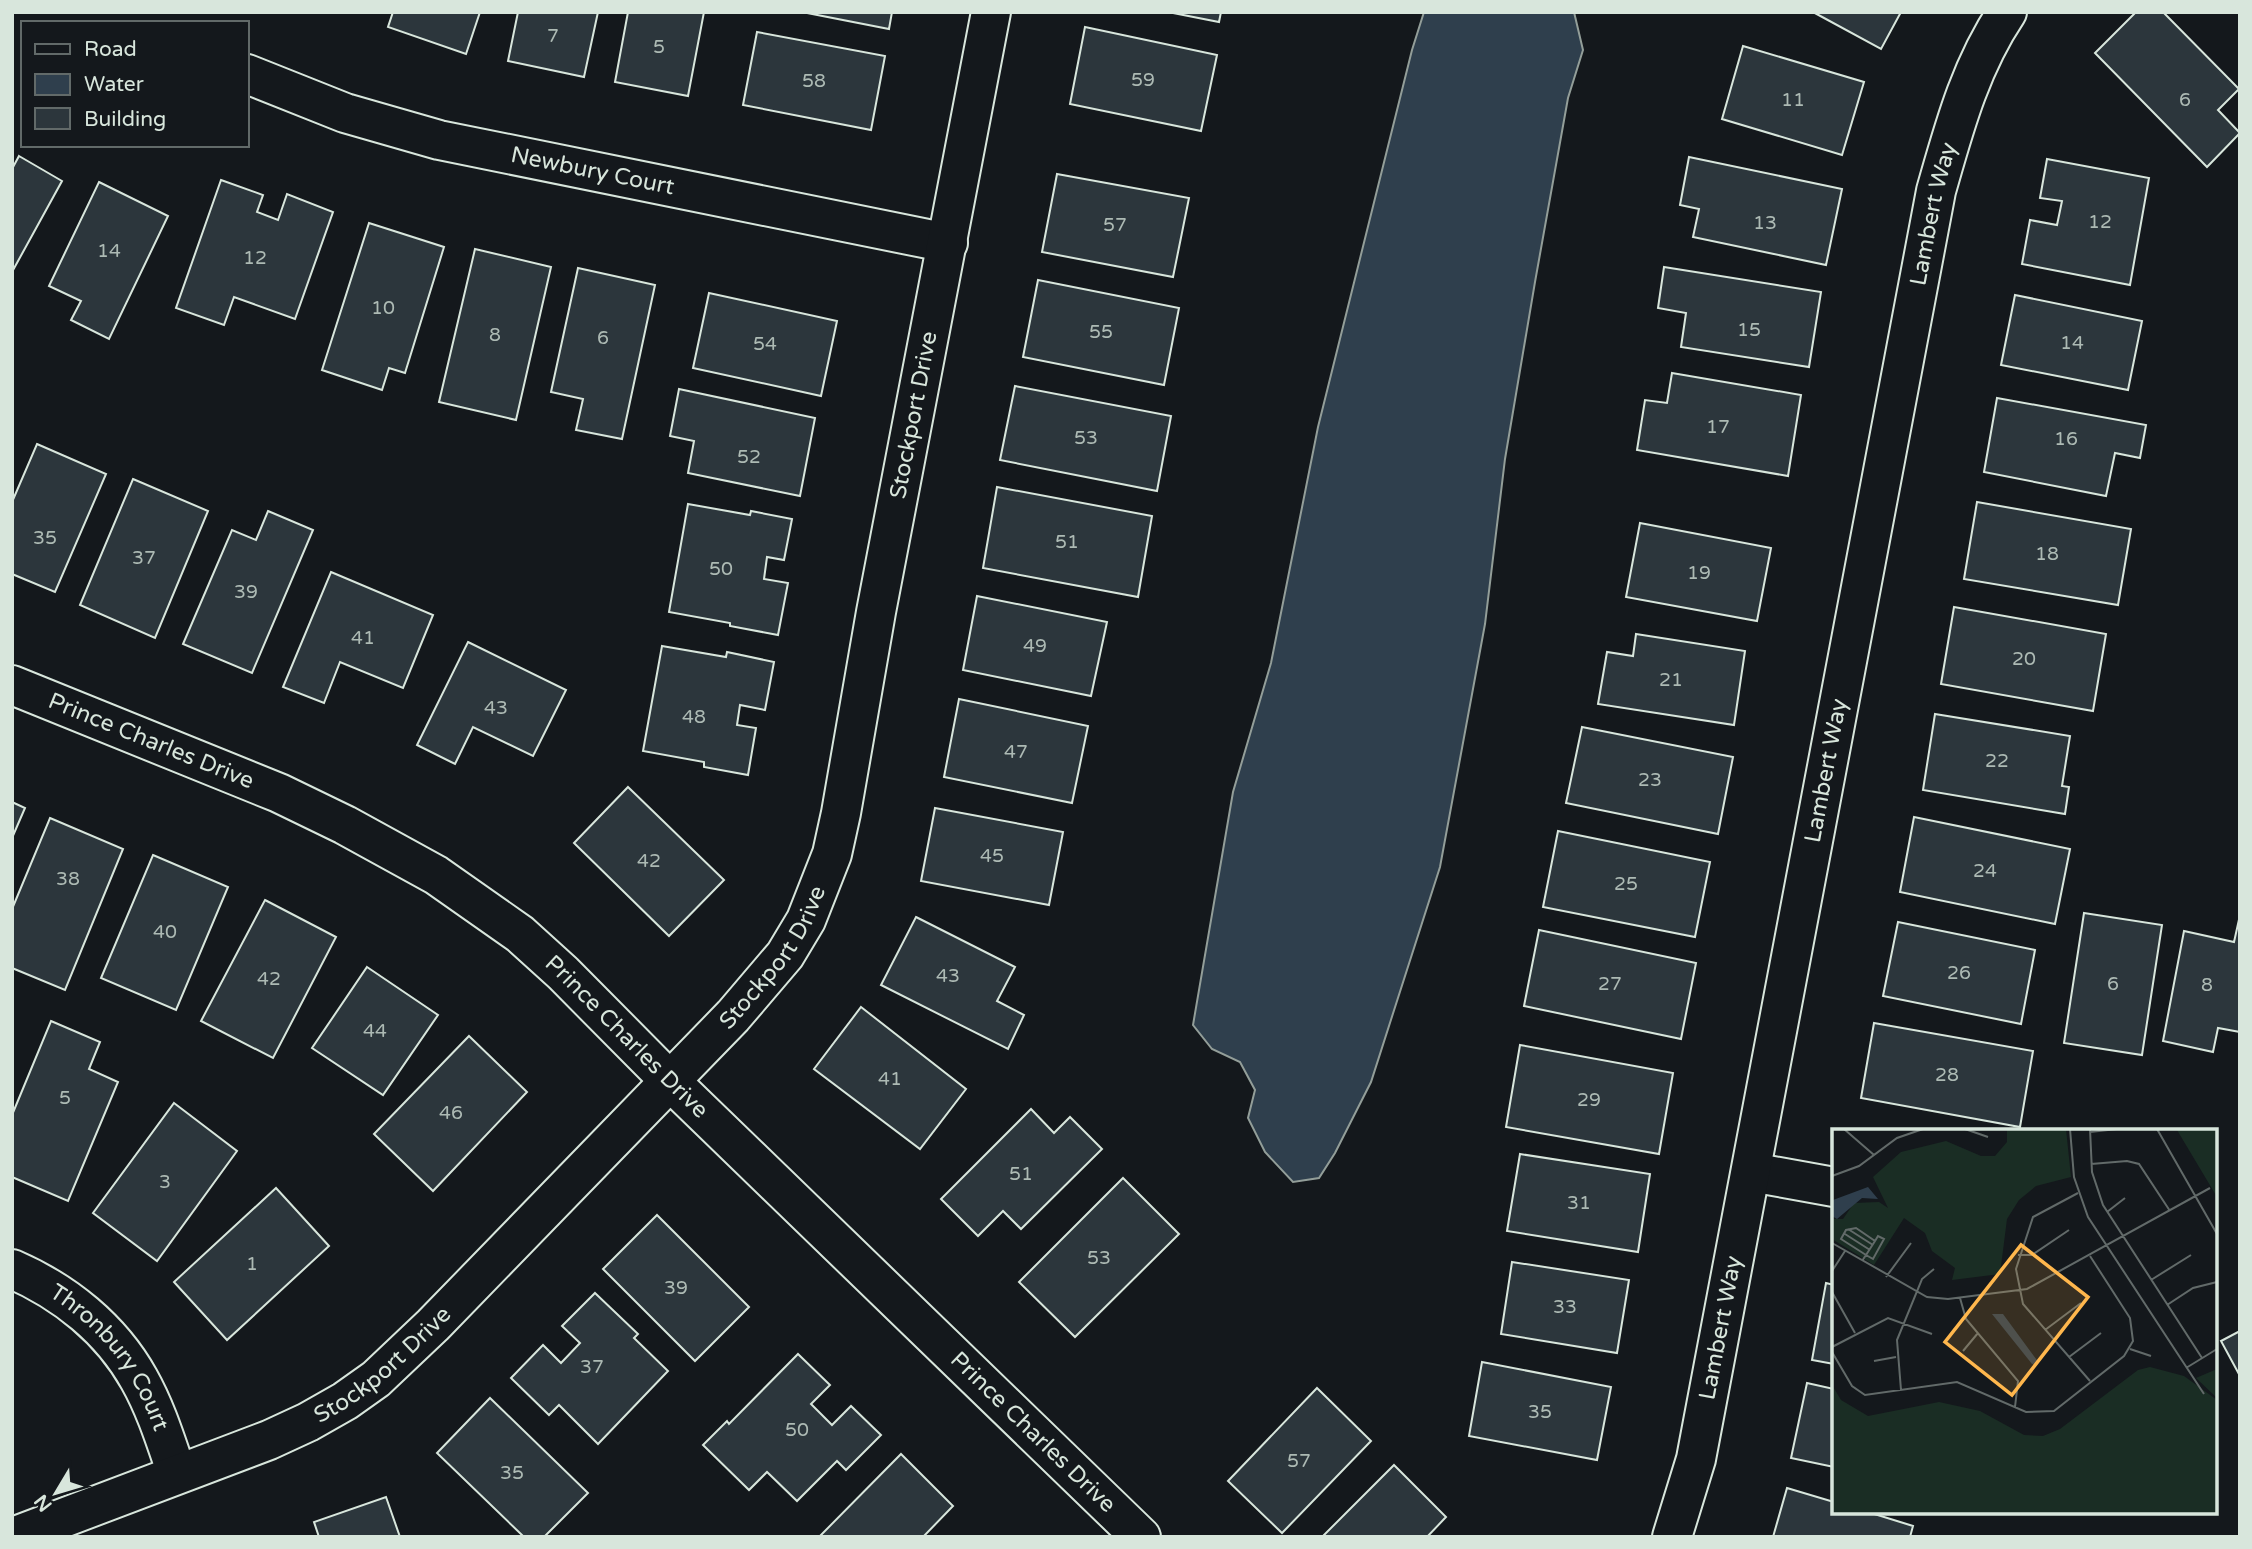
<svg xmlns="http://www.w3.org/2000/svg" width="2252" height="1549" font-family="'Varela Round',sans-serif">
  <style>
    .water { fill: #2f3f4d; stroke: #939e99; stroke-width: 2 }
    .building { fill: #2c363c; stroke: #d8e6dc; stroke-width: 2 }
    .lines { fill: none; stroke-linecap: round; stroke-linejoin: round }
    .street-casing { stroke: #d8e6dc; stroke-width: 42 }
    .street { stroke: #14181c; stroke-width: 38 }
    .labels { text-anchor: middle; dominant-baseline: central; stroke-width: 5; stroke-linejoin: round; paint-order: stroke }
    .number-label { font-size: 19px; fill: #adbab4 }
    .street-label { font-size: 23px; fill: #d8e6dc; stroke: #14181c }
    .inset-road { fill: none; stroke: #626a69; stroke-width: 2 }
    .view { fill: #ffb74d; fill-opacity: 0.15; stroke: #ffb74d; stroke-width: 3.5 }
    .inset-edge { fill: none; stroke: #d8e6dc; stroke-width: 3.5 }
  </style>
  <rect width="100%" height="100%" fill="#14181c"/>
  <polygon class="water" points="1424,12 1574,12 1583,50 1568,98 1535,282 1505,459 1485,624 1440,867 1371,1082 1335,1153 1319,1178 1293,1182 1265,1152 1248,1118 1255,1090 1240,1062 1212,1049 1193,1025 1233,792 1271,663 1318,427 1412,50"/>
  <g class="building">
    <polygon points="393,12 480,12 466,54 388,27"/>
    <polygon points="518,12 598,12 584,77 508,61"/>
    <polygon points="628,12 704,12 688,96 615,82"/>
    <polygon points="802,12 892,12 889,29"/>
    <polygon points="1168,12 1221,12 1219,22"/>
    <polygon points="1813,12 1901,12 1881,49"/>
    <polygon points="2136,12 2163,12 2239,89 2218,110 2240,133 2207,167 2095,53"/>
    <polygon points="1085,27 1217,55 1201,131 1070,104"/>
    <polygon points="757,32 885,56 871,130 743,105"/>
    <polygon points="1743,46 1864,82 1842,155 1722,119"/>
    <polygon points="19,156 62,181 12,272 12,169"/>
    <polygon points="1689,157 1842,189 1826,265 1693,237 1699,209 1680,205"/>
    <polygon points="2047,159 2149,178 2130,285 2022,264 2030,220 2057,225 2062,201 2040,198"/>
    <polygon points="1057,174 1189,198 1173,277 1042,252"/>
    <polygon points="221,180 263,195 257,212 278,220 287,194 333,212 295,319 234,297 224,325 176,308"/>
    <polygon points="99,182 168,216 109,339 71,320 81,301 49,286"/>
    <polygon points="369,223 444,247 405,373 389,368 382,390 322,370"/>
    <polygon points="475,249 551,267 516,420 439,402"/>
    <polygon points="1664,267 1821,292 1809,367 1681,347 1686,313 1658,308"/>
    <polygon points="578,268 655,285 622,439 576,430 583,399 551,392"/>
    <polygon points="1038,280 1179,308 1164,385 1023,357"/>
    <polygon points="709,293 837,321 821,396 693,368"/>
    <polygon points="2015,295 2142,321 2128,390 2001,365"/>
    <polygon points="1672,373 1801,395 1788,476 1637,450 1645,400 1667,403"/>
    <polygon points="1015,386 1171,416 1157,491 1000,460"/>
    <polygon points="679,389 815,418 800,496 688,473 694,441 670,436"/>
    <polygon points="1997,398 2146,425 2140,458 2115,453 2106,496 1984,472"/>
    <polygon points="37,444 106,474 55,592 12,574 12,502"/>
    <polygon points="133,479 208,511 155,638 80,605"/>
    <polygon points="997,487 1152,516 1138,597 983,568"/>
    <polygon points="1977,502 2131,529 2118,605 1964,579"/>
    <polygon points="688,504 750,515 751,511 792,519 784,560 767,557 764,579 788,583 778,635 730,626 730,623 669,612"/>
    <polygon points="268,511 313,530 252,673 183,644 232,530 256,540"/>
    <polygon points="1640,523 1771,548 1757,621 1626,597"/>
    <polygon points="331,572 433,615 403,688 340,662 324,703 283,687"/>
    <polygon points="977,596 1107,622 1091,696 963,670"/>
    <polygon points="1954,607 2106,634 2093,711 1941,684"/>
    <polygon points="1636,634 1745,651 1734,725 1598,704 1607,652 1633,656"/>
    <polygon points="468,642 566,690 533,756 473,727 455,764 417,745"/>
    <polygon points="662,646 726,657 727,652 774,662 765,710 740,705 737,725 756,728 748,775 704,767 704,762 643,751"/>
    <polygon points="959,699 1088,726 1072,803 944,777"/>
    <polygon points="1935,714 2070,736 2062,786 2069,787 2065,814 1923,790"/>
    <polygon points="1582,727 1733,757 1718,834 1566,803"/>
    <polygon points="628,787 724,880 669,936 574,843"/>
    <polygon points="12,802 25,808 12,838"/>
    <polygon points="935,808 1063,832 1049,905 921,881"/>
    <polygon points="1914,817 2070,849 2055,924 1900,892"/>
    <polygon points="50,818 123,849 65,990 12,968 12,909"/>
    <polygon points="1558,831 1710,862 1695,937 1543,907"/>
    <polygon points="153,855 228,887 176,1010 101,978"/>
    <polygon points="265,900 336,937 273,1058 201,1021"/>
    <polygon points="2084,913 2162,925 2142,1055 2064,1043"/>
    <polygon points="2240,915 2240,1032 2218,1028 2213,1052 2163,1041 2184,931 2234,942"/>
    <polygon points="916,917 1015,967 997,1001 1024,1015 1008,1049 881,985"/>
    <polygon points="1898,922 2035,950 2021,1024 1883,996"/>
    <polygon points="1539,930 1696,963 1681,1039 1524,1006"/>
    <polygon points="367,967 438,1015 383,1095 312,1048"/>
    <polygon points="861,1007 966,1089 920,1149 814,1069"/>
    <polygon points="51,1021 100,1042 89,1069 118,1082 68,1201 12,1177 12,1115"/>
    <polygon points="1874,1023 2033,1051 2020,1127 1861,1098"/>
    <polygon points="469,1036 527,1092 433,1191 374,1134"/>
    <polygon points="1520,1045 1673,1073 1659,1154 1506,1127"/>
    <polygon points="174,1103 237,1151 157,1261 93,1213"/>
    <polygon points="1031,1109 1054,1133 1070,1117 1102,1149 1021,1229 1003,1211 978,1236 941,1199"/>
    <polygon points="1520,1154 1650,1174 1638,1252 1507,1231"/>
    <polygon points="1123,1178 1179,1234 1075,1337 1019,1282"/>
    <polygon points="276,1188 329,1246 227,1340 174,1282"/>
    <polygon points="657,1215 749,1307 695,1361 603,1269"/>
    <polygon points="1512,1262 1629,1280 1617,1353 1501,1334"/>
    <polygon points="1826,1283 1834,1285 1834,1364 1812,1360"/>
    <polygon points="595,1293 638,1334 634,1338 668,1371 598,1444 559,1405 549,1415 511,1378 543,1345 561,1363 580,1343 562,1326"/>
    <polygon points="2240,1331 2240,1376 2221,1341"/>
    <polygon points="798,1354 830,1385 811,1404 832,1425 851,1406 881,1435 846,1470 837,1461 797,1501 767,1472 749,1490 703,1445 727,1421 729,1424"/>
    <polygon points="1482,1362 1611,1387 1597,1460 1469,1436"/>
    <polygon points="1807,1383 1834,1389 1834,1467 1791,1458"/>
    <polygon points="1317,1388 1371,1441 1282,1533 1228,1481"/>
    <polygon points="490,1398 588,1493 544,1537 524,1537 437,1453"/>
    <polygon points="901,1454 953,1506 923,1537 819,1537"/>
    <polygon points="1394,1465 1446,1517 1427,1537 1322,1537"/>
    <polygon points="1787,1488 1834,1502 1834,1512 1868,1512 1913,1526 1910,1537 1773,1537"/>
    <polygon points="386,1497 400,1537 319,1537 314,1522"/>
  </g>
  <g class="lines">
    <defs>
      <g id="street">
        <path id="s1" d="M 247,74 L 345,113 L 439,140 L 948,243"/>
        <path id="s2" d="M 12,685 L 279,793 L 345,825 L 436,875 L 520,934 L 563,973 L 669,1080 L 1141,1537"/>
        <polyline points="1751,1172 1834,1187"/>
        <path id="s3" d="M 12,1269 C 65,1292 111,1329 139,1379 C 156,1409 166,1442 177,1474"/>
        <path id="s4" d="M 13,1537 L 269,1440 L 308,1422 L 345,1401 L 376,1379 L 433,1325 L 733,1016 L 785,955 L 806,920 L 832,854 L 841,813 L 876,612 L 991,12"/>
        <path id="s5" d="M 1672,1537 L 1696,1459 L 1936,191 C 1954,128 1970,67 2007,12"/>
      </g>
    </defs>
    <use href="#street" class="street-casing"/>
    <use href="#street" class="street"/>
  </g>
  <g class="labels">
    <g class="number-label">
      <text x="553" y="36">7</text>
      <text x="659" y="47">5</text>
      <text x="1143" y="80">59</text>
      <text x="814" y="81">58</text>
      <text x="1793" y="100">11</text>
      <text x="2185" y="100">6</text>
      <text x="2100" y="222">12</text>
      <text x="1765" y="223">13</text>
      <text x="1115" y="225">57</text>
      <text x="109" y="251">14</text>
      <text x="255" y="258">12</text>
      <text x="383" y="308">10</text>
      <text x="1749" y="330">15</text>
      <text x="1101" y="332">55</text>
      <text x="495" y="335">8</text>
      <text x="603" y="338">6</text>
      <text x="2072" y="343">14</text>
      <text x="765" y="344">54</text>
      <text x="1718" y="427">17</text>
      <text x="1086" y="438">53</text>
      <text x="2066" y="439">16</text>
      <text x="749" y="457">52</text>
      <text x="45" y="538">35</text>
      <text x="1067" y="542">51</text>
      <text x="2047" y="554">18</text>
      <text x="144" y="558">37</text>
      <text x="721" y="569">50</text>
      <text x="1699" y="573">19</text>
      <text x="246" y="592">39</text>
      <text x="363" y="638">41</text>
      <text x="1035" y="646">49</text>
      <text x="2024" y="659">20</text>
      <text x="1671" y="680">21</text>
      <text x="496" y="708">43</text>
      <text x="694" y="717">48</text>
      <text x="1016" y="752">47</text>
      <text x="1997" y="761">22</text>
      <text x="1650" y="780">23</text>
      <text x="992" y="856">45</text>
      <text x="649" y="861">42</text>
      <text x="1985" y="871">24</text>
      <text x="68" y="879">38</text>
      <text x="1626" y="884">25</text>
      <text x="165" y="932">40</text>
      <text x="1959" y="973">26</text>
      <text x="948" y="976">43</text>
      <text x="269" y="979">42</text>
      <text x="1610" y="984">27</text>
      <text x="2113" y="984">6</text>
      <text x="2207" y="985">8</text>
      <text x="375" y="1031">44</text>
      <text x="1947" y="1075">28</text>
      <text x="890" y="1079">41</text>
      <text x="65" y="1098">5</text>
      <text x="1589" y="1100">29</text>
      <text x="451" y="1113">46</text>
      <text x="1021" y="1174">51</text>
      <text x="165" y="1182">3</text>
      <text x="1579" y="1203">31</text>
      <text x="1099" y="1258">53</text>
      <text x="252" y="1264">1</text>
      <text x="676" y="1288">39</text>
      <text x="1565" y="1307">33</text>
      <text x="592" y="1367">37</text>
      <text x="1540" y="1412">35</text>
      <text x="797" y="1430">50</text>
      <text x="1299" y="1461">57</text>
      <text x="512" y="1473">35</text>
    </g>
    <g class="street-label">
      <text stroke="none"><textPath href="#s1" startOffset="360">Newbury Court</textPath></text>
      <text stroke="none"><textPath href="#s5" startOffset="1349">Lambert Way</textPath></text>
      <text stroke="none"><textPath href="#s4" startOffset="1545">Stockport Drive</textPath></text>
      <text stroke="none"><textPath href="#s2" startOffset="150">Prince Charles Drive</textPath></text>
      <text stroke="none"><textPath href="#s5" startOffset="782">Lambert Way</textPath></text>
      <text stroke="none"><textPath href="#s4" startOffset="978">Stockport Drive</textPath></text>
      <text stroke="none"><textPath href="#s2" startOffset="716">Prince Charles Drive</textPath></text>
      <text stroke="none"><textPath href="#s5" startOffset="215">Lambert Way</textPath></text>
      <text stroke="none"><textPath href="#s3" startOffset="136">Thronbury Court</textPath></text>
      <text stroke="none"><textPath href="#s4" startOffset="411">Stockport Drive</textPath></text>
      <text stroke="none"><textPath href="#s2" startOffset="1283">Prince Charles Drive</textPath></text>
    </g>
  </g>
  <g transform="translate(1832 1129)">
    <rect width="385" height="385" fill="#14181c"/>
    <path d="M 175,0 L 234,0 L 239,48 L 204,57 L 187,71 L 175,90 L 168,145 L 120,151 L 123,139 L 100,122 L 93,104 L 72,89 L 42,136 L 0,110 L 0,90 L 11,90 L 22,74 L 47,73 L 56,79 L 41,48 L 69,23 L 114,12 L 149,27 L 163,27 L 175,13 ZM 385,0 L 385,68 L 345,1 ZM 318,238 L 352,247 L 385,271 L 385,385 L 0,385 L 0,256 L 9,271 L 36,287 L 107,273 L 148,282 L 192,306 L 211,307 L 228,300 L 306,241 ZM 385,240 L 385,269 L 364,249 Z" fill="#1a2d24"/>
    <path d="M 36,58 L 46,70 L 30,69 L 5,90 L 0,87 L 1,71 ZM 160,185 L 171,185 L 207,234 L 200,235 Z" fill="#2f3f4d"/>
    <path class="inset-road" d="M 12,0 L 42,26M 133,0 L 156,8M 238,0 L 242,48 L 256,88 L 372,265M 258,0 L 260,43 L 271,76 L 370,229M 325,0 L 385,105M 258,3 L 285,0M 259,35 L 295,32 L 307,35 L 338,82M 0,47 L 27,37 L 65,9 L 91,0M 246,64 L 201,88 L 184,140 L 191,175 L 258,252M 275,83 L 293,69M 16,100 L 41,116M 13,105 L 38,121M 0,114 L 95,168 L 116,170 L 195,160 L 378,59M 186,126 L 200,126 L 237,101M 30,132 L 34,126 L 43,112 L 24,99 L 14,101 L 9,110 L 34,126 L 41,130 L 52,110 L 46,107 L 43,112M 0,142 L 13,122M 54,148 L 79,114M 319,151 L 359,126M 0,163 L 23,204M 128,169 L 134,190 L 186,252 L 183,278M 335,176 L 361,159 L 385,153M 213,201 L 249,174M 0,218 L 56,189 L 100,205M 298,220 L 319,227M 131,222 L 146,204M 0,223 L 20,257 L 33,266 L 125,253 L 194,283 L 222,282 L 292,227 L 301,212 L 298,189 L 258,127M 237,228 L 269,204M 42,232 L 64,228M 354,239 L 385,220M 69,261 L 65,211 L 90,150 L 102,140"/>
    <path class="view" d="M 189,116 L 256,168 L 180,266 L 113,213 Z"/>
    <rect width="385" height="385" class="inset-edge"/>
  </g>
  <rect width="2252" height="1549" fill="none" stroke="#d8e6dc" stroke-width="28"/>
  <rect x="21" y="21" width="228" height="126" fill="#14181c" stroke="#626a69" stroke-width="2"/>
  <rect x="35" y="44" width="35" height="10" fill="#14181c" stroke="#626a69" stroke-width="2"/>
  <text x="84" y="56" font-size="21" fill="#d8e6dc">Road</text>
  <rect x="35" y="74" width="35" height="21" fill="#2f3f4d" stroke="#626a69" stroke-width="2"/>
  <text x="84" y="91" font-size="21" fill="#d8e6dc">Water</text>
  <rect x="35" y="108" width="35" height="21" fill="#2c363c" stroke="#626a69" stroke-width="2"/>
  <text x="84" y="126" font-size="21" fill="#d8e6dc">Building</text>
  <g transform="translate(56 1493) rotate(232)" stroke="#14181c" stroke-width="5" paint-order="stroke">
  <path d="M0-5L12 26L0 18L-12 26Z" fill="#d8e6dc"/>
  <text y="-10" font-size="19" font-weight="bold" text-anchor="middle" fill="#d8e6dc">N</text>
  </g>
</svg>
